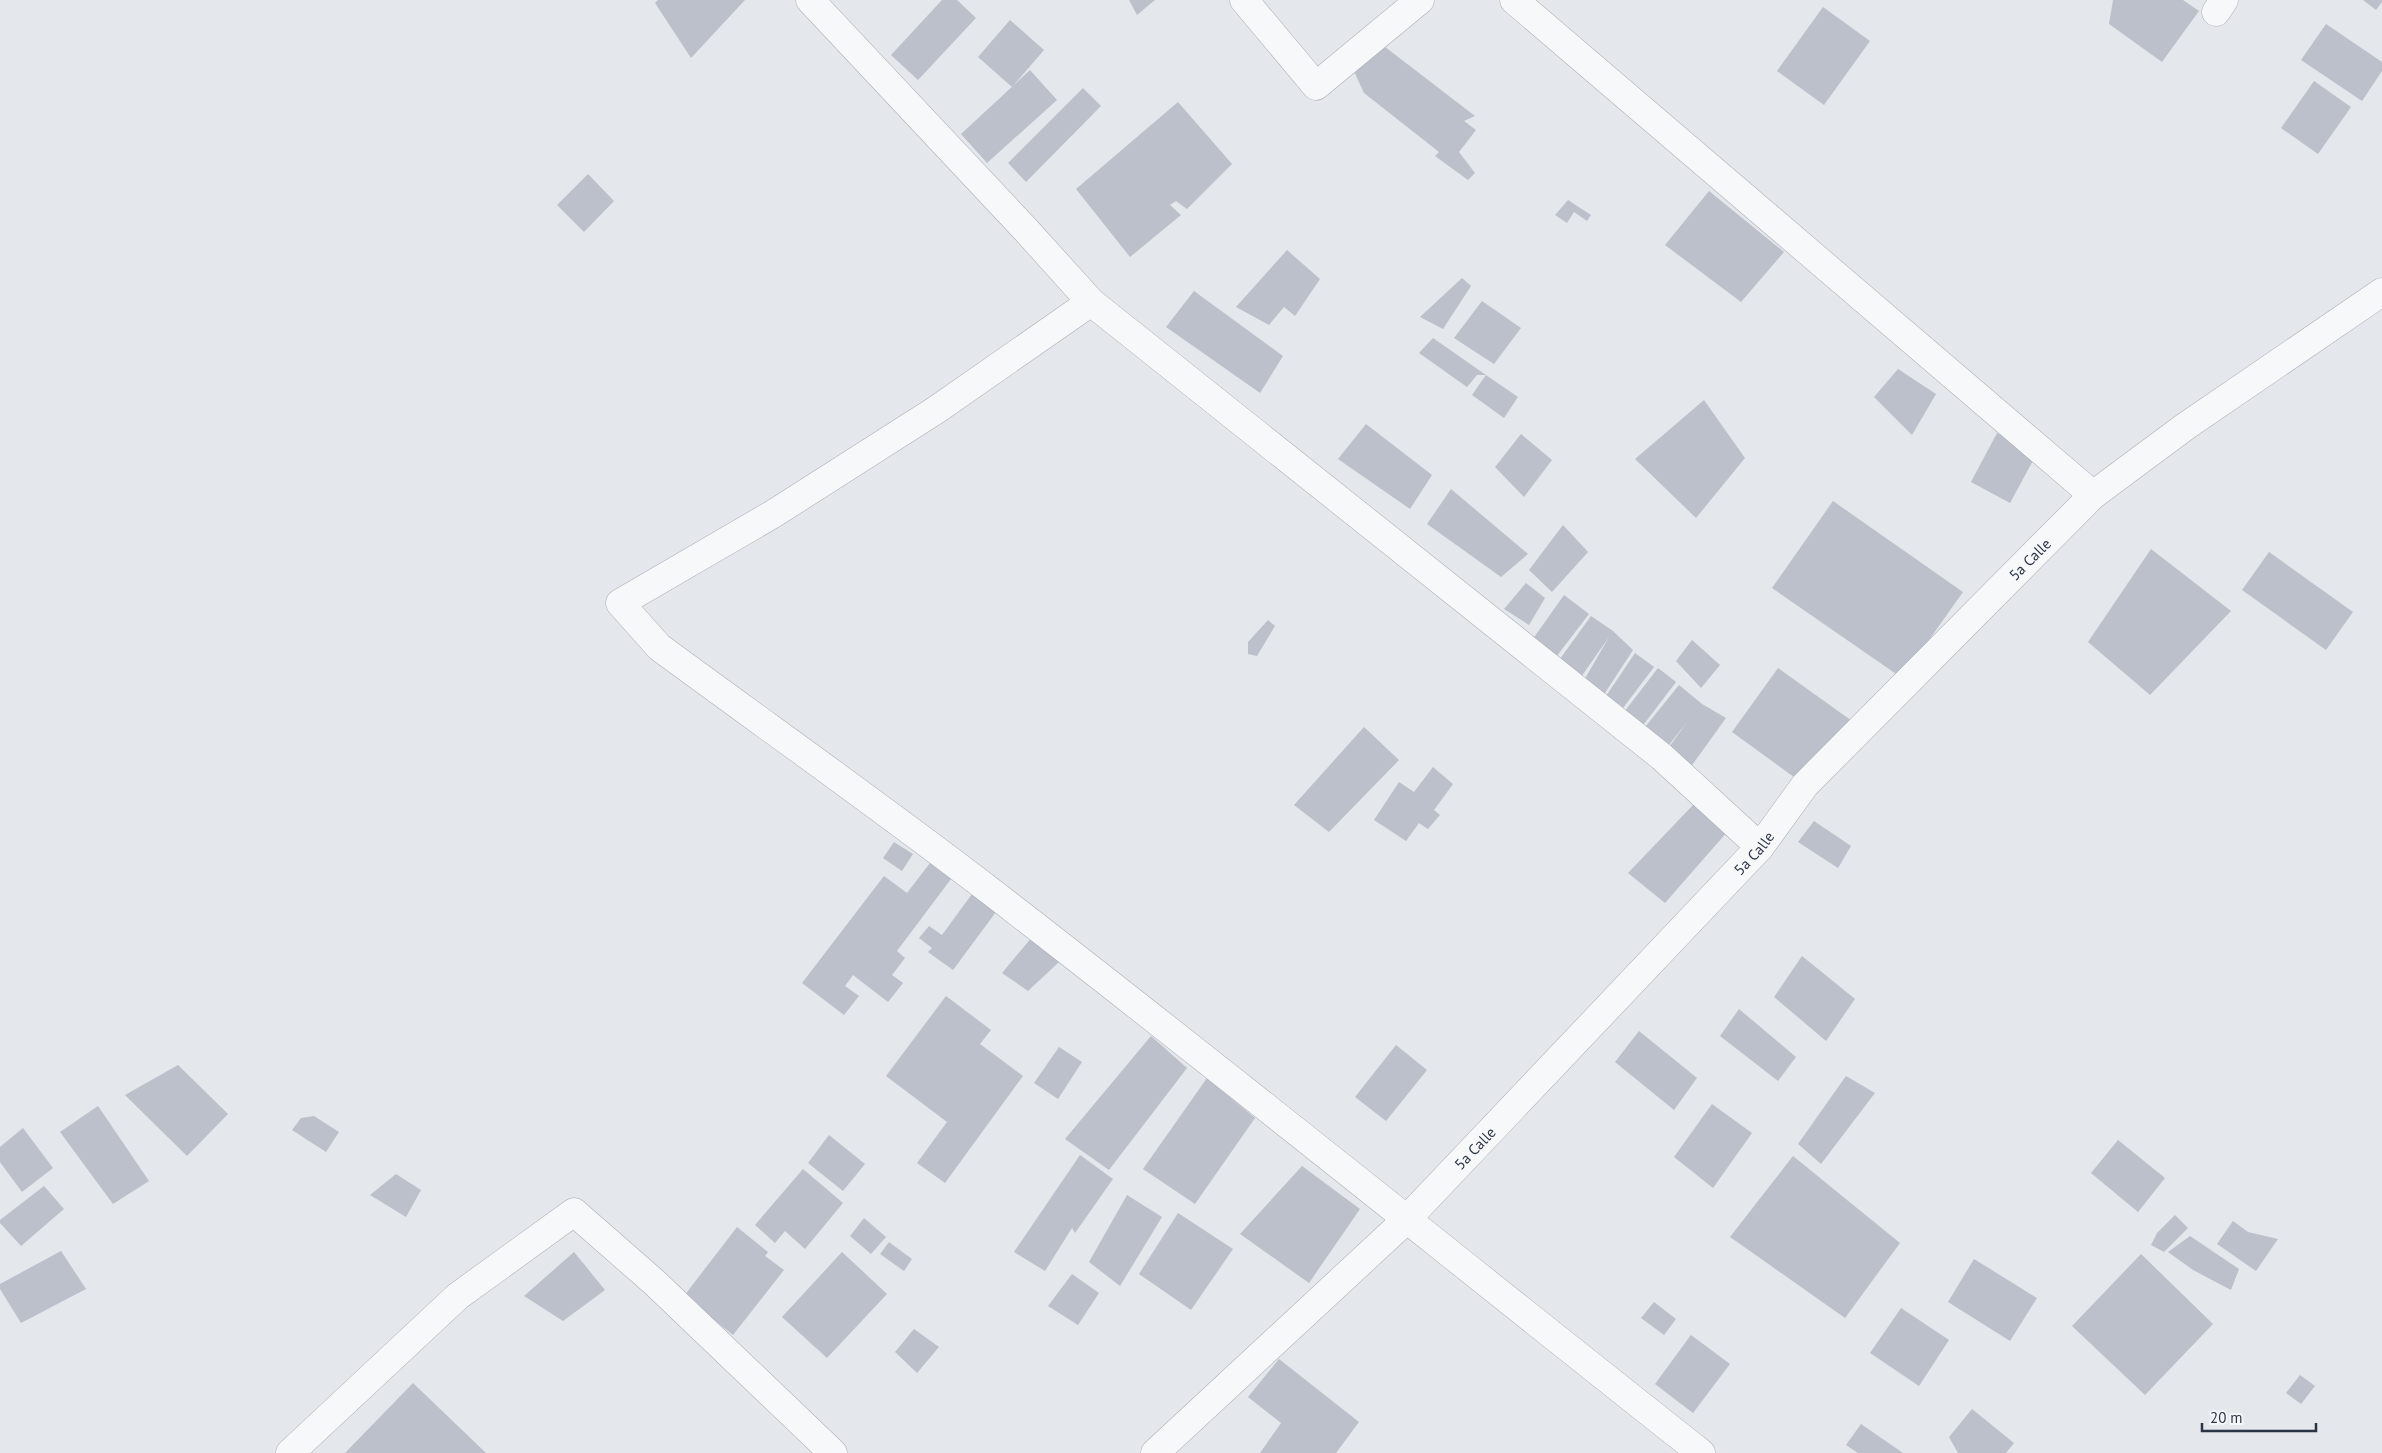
<svg xmlns="http://www.w3.org/2000/svg" width="2382" height="1453" font-family="'PT Sans',sans-serif">
  <style>
    .building { fill: #bbc0ca }
    .lines { fill: none; stroke-linecap: round; stroke-linejoin: round }
    .street-casing { stroke: #a9aeb7; stroke-width: 29 }
    .street { stroke: #f7f8fa; stroke-width: 28 }
    .labels { text-anchor: middle; dominant-baseline: central; stroke-width: 4.5; stroke-linejoin: round; paint-order: stroke }
    .street-label { font-size: 15px; fill: #2b3445; stroke: #f4f6f9 }
  </style>
  <rect width="100%" height="100%" fill="#e4e7ec"/>
  <g class="building">
    <polygon points="658,0 745,0 691,58 655,3"/>
    <polygon points="942,0 957,0 976,18 918,80 891,55"/>
    <polygon points="1129,0 1155,0 1137,15"/>
    <polygon points="2113,0 2183,0 2199,11 2162,62 2109,24"/>
    <polygon points="2363,0 2382,0 2382,2 2376,10"/>
    <polygon points="1823,7 1870,41 1824,105 1777,71"/>
    <polygon points="1010,20 1044,50 1012,87 978,57"/>
    <polygon points="2326,24 2382,62 2382,71 2362,101 2301,60"/>
    <polygon points="1376,40 1475,116 1464,121 1476,130 1459,152 1475,173 1468,180 1435,156 1439,152 1364,93 1353,69"/>
    <polygon points="1030,70 1057,100 987,163 961,134"/>
    <polygon points="2314,81 2351,107 2318,154 2281,128"/>
    <polygon points="1083,88 1101,106 1026,182 1008,163"/>
    <polygon points="1178,102 1232,164 1187,209 1176,201 1170,205 1181,215 1130,257 1076,189"/>
    <polygon points="588,174 614,201 584,232 557,205"/>
    <polygon points="1709,191 1784,252 1741,302 1665,245"/>
    <polygon points="1568,200 1591,215 1587,221 1574,212 1567,223 1555,215"/>
    <polygon points="1287,250 1320,279 1295,316 1284,307 1269,325 1236,307"/>
    <polygon points="1462,278 1471,286 1443,329 1420,317"/>
    <polygon points="1194,291 1283,356 1260,393 1166,327"/>
    <polygon points="1482,301 1521,328 1494,364 1454,338"/>
    <polygon points="1433,338 1486,375 1477,375 1467,387 1419,353"/>
    <polygon points="1898,369 1936,394 1912,435 1874,397"/>
    <polygon points="1486,375 1518,397 1504,418 1472,395"/>
    <polygon points="1704,400 1745,458 1696,518 1635,459"/>
    <polygon points="1366,424 1432,475 1410,509 1338,459"/>
    <polygon points="1997,433 2036,455 2010,503 1971,482"/>
    <polygon points="1521,434 1552,460 1524,497 1495,467"/>
    <polygon points="1451,489 1528,554 1501,577 1427,524"/>
    <polygon points="1833,501 1963,592 1902,678 1772,588"/>
    <polygon points="1563,525 1588,552 1552,592 1529,570"/>
    <polygon points="2151,549 2231,611 2150,695 2088,642"/>
    <polygon points="2269,552 2353,612 2326,650 2242,590"/>
    <polygon points="1526,583 1545,598 1529,625 1504,609"/>
    <polygon points="1564,595 1589,614 1553,661 1530,643"/>
    <polygon points="1591,616 1613,631 1633,650 1603,696 1583,682 1609,637 1579,680 1557,663"/>
    <polygon points="1268,620 1275,626 1257,656 1248,654 1248,642"/>
    <polygon points="1692,640 1720,665 1701,688 1676,661"/>
    <polygon points="1635,653 1654,667 1620,712 1604,699"/>
    <polygon points="1658,668 1676,682 1641,728 1621,716"/>
    <polygon points="1778,668 1852,721 1805,785 1732,732"/>
    <polygon points="1679,685 1702,704 1726,718 1690,768 1662,757 1687,722 1665,750 1641,732"/>
    <polygon points="1364,727 1399,760 1329,832 1294,805"/>
    <polygon points="1433,767 1453,784 1434,810 1440,815 1428,829 1419,823 1406,841 1374,820 1399,782 1414,792"/>
    <polygon points="1694,804 1728,831 1665,903 1628,873"/>
    <polygon points="1814,821 1851,846 1838,868 1798,842"/>
    <polygon points="894,842 913,854 902,871 883,858"/>
    <polygon points="930,863 951,879 897,951 905,958 892,975 903,983 888,1002 853,975 845,986 859,996 844,1015 802,983 884,876 907,893"/>
    <polygon points="972,894 996,912 953,970 928,952 932,948 919,938 929,926 942,935"/>
    <polygon points="1032,937 1059,962 1028,991 1002,973"/>
    <polygon points="1802,956 1855,999 1826,1041 1774,997"/>
    <polygon points="946,996 991,1030 980,1044 1023,1076 945,1183 917,1163 947,1122 886,1076"/>
    <polygon points="1739,1009 1796,1057 1778,1081 1720,1036"/>
    <polygon points="1639,1031 1697,1078 1674,1110 1615,1062"/>
    <polygon points="1151,1036 1187,1068 1109,1170 1065,1139"/>
    <polygon points="1396,1045 1427,1070 1386,1121 1355,1097"/>
    <polygon points="1059,1047 1082,1062 1058,1099 1034,1083"/>
    <polygon points="178,1065 228,1114 187,1156 125,1095"/>
    <polygon points="1846,1076 1875,1093 1821,1164 1798,1144"/>
    <polygon points="1207,1078 1255,1118 1195,1204 1143,1169"/>
    <polygon points="1712,1104 1752,1133 1713,1188 1674,1157"/>
    <polygon points="98,1106 149,1181 113,1204 60,1132"/>
    <polygon points="314,1116 339,1132 326,1152 292,1130 301,1118"/>
    <polygon points="23,1128 53,1168 22,1192 0,1162 0,1147"/>
    <polygon points="829,1135 865,1164 843,1191 808,1163"/>
    <polygon points="2118,1140 2165,1178 2138,1212 2091,1173"/>
    <polygon points="1080,1155 1113,1179 1075,1233 1072,1228 1045,1271 1014,1252"/>
    <polygon points="1793,1156 1900,1243 1845,1318 1730,1237"/>
    <polygon points="1302,1166 1360,1209 1309,1283 1240,1234"/>
    <polygon points="803,1169 843,1203 805,1249 785,1231 775,1243 755,1225"/>
    <polygon points="396,1174 421,1190 406,1217 370,1195"/>
    <polygon points="44,1186 64,1209 21,1246 0,1223 0,1220"/>
    <polygon points="1127,1195 1162,1217 1120,1286 1089,1262"/>
    <polygon points="1178,1213 1233,1249 1191,1310 1139,1274"/>
    <polygon points="2175,1215 2188,1228 2164,1252 2151,1245 2157,1233"/>
    <polygon points="864,1218 886,1237 871,1254 850,1236"/>
    <polygon points="2233,1221 2248,1232 2278,1239 2256,1271 2217,1244"/>
    <polygon points="737,1227 768,1252 765,1256 784,1270 733,1335 684,1296"/>
    <polygon points="2190,1236 2239,1269 2231,1290 2193,1270 2168,1252"/>
    <polygon points="889,1242 912,1259 904,1271 880,1254"/>
    <polygon points="61,1251 86,1289 21,1323 0,1289 0,1284"/>
    <polygon points="574,1252 605,1290 563,1321 524,1296"/>
    <polygon points="842,1252 887,1294 827,1358 782,1317"/>
    <polygon points="2141,1254 2213,1324 2145,1395 2072,1326"/>
    <polygon points="1974,1259 2037,1298 2010,1341 1948,1302"/>
    <polygon points="1072,1274 1099,1293 1078,1325 1048,1306"/>
    <polygon points="1654,1302 1676,1319 1664,1335 1641,1318"/>
    <polygon points="1901,1308 1949,1340 1919,1386 1870,1353"/>
    <polygon points="914,1329 939,1347 917,1373 895,1352"/>
    <polygon points="1691,1335 1730,1364 1693,1413 1655,1384"/>
    <polygon points="1279,1359 1359,1422 1336,1453 1260,1453 1281,1423 1248,1397"/>
    <polygon points="2300,1375 2315,1386 2301,1404 2286,1393"/>
    <polygon points="413,1383 486,1453 345,1453"/>
    <polygon points="1972,1409 2014,1443 2006,1453 1958,1453 1949,1437"/>
    <polygon points="1861,1424 1903,1453 1858,1453 1846,1445"/>
  </g>
  <g class="lines">
    <defs>
      <g id="street">
        <polyline points="810,0 1026,230 1091,302 1662,757 1760,847"/>
        <polyline points="1244,0 1316,86 1420,0"/>
        <polyline points="1514,0 2093,495"/>
        <polyline points="2216,12 2224,0"/>
        <path d="M 1091,302 L 936,410 L 773,514 L 620,603 L 659,647 C 769,728 881,807 989,890 C 1229,1075 1464,1266 1701,1453"/>
        <polyline points="290,1453 458,1296 574,1212 654,1282 833,1453"/>
        <path id="s1" d="M 1155,1453 L 1406,1220 L 1760,847 L 1805,785 L 2093,495 L 2186,426 L 2382,292"/>
      </g>
    </defs>
    <use href="#street" class="street-casing"/>
    <use href="#street" class="street"/>
  </g>
  <g class="labels">
    <g class="street-label">
      <text stroke="none"><textPath href="#s1" startOffset="1252">5a Calle</textPath></text>
      <text stroke="none"><textPath href="#s1" startOffset="848">5a Calle</textPath></text>
      <text stroke="none"><textPath href="#s1" startOffset="442">5a Calle</textPath></text>
    </g>
  </g>
  <path d="M2202 1423v8h114v-8" fill="none" stroke="#2b3445" stroke-width="2.5"/>
  <text x="2210" y="1423" font-size="15" fill="#2b3445" stroke="#f4f6f9" stroke-width="4" paint-order="stroke">20 m</text>
</svg>
